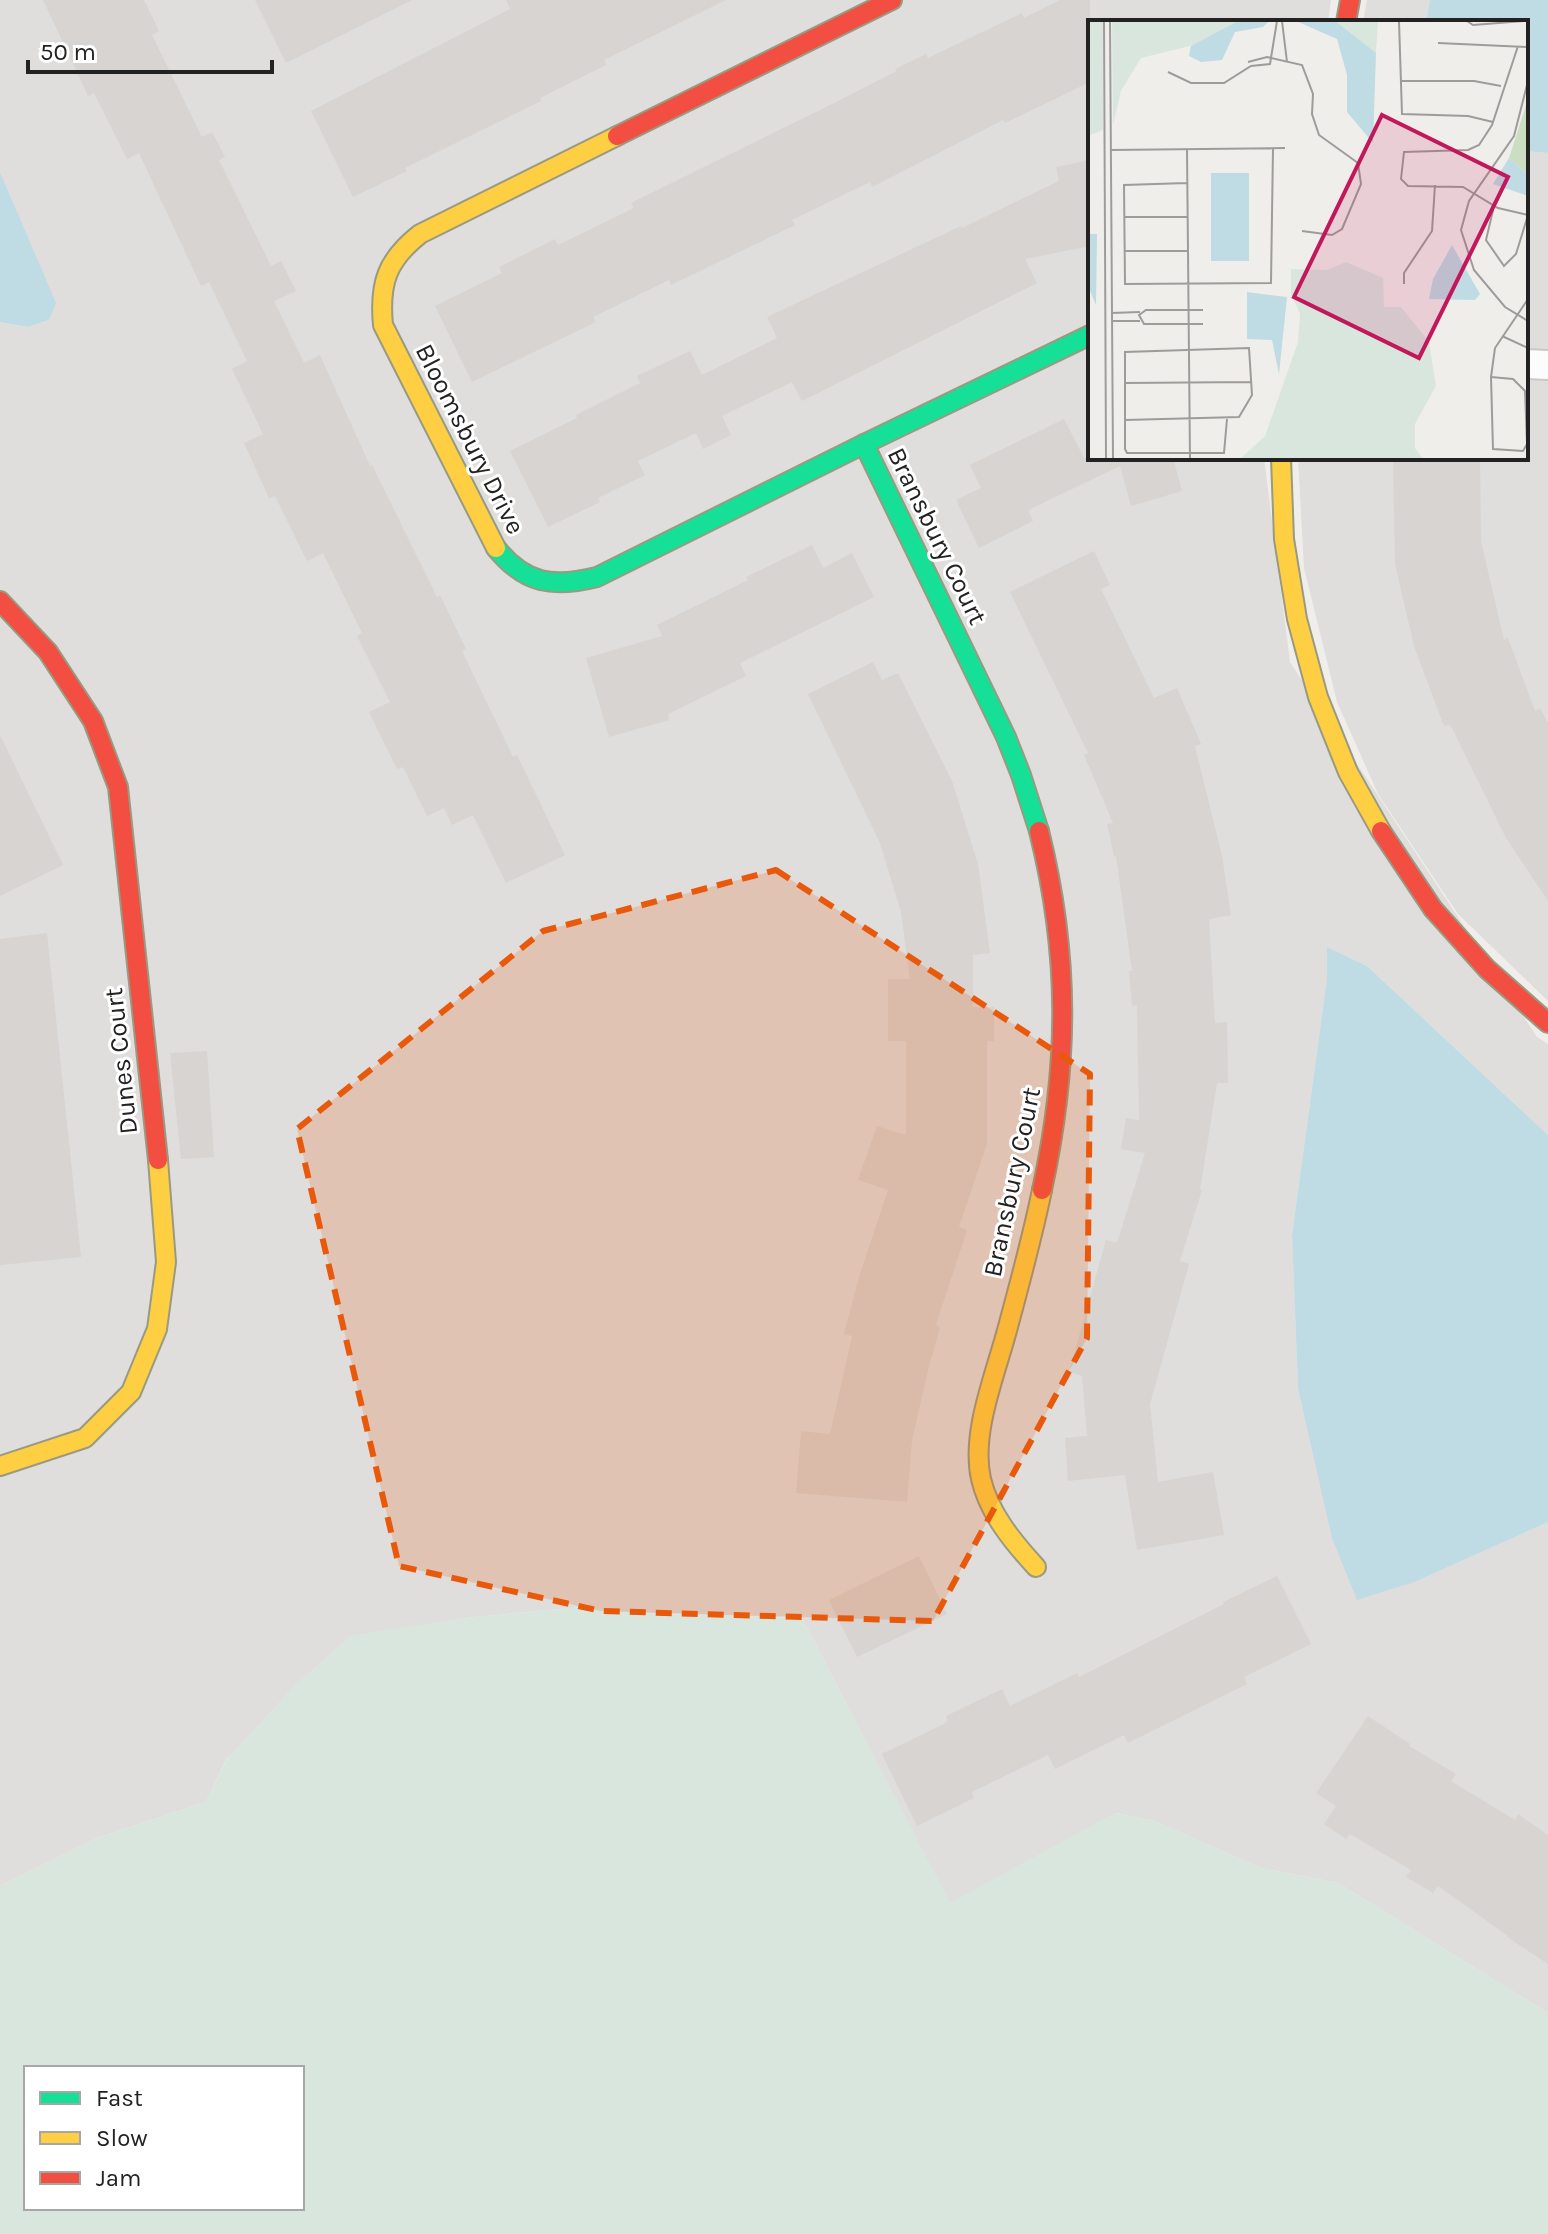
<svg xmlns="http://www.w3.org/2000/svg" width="1548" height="2234" font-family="Karla,sans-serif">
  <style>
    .residential { fill: #dfdedc }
    .wetland { fill: #d9e6de; fill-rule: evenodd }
    .water { fill: #bfdbe3 }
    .building { fill: #d7d4d2 }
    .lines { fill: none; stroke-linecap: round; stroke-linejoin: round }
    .street-casing { stroke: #c9c8c7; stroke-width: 32 }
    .fast-casing { stroke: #999a82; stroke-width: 22 }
    .slow-casing { stroke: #999a82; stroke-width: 22 }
    .jam-casing { stroke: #999a82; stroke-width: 22 }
    .street { stroke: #fdfcfc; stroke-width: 28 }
    .fast { stroke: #16e098; stroke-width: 18 }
    .slow { stroke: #ffcf43; stroke-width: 18 }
    .jam { stroke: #f24e42; stroke-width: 18 }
    .marked { fill: #e8590c; fill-opacity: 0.2; stroke: #e8590c; stroke-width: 6; stroke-dasharray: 16 10; stroke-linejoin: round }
    .labels { text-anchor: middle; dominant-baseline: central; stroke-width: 6; stroke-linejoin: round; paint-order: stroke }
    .street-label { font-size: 26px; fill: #222; stroke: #fff }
    .inset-road { fill: none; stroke: #9e9c9b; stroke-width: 2 }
    .view { fill: #c2185b; fill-opacity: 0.15; stroke: #c2185b; stroke-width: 4 }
    .inset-edge { fill: none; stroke: #222; stroke-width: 4 }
  </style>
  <rect width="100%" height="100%" fill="#f0eeeb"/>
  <g class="residential">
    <polygon points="0,0 1331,0 1328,22 1090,22 1090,458 1264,458 1290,662 1537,1037 1548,1044 1548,1135 1367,966 1327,947 1327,978 1292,1235 1298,1388 1417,1581 1548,1522 1548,2013 1338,1883 1261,1868 1154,1821 1116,1813 950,1904 802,1618 630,1613 581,1607 464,1618 227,1758 206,1802 97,1838 0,1886 0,322 28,327 49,320 55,303 0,172"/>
    <polygon points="1367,0 1430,0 1426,22 1363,22"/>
    <polygon points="1526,151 1548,153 1548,1001 1458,914 1378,794 1337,702 1304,568 1298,458 1526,458"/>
  </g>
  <path class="wetland" d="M 581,1607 L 630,1613 L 802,1618 L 950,1903 L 1115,1813 L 1154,1821 L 1261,1868 L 1338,1883 L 1548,2013 L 1548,2234 L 0,2234 L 0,1886 L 97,1838 L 206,1802 L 227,1759 L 292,1688 L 350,1636 L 464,1618 ZM 26,2068 L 302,2068 L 302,2208 L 26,2208 Z"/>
  <g class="water">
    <polygon points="1430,0 1548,0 1548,153 1526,151 1526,22 1426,22"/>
    <polygon points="0,172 56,303 49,320 28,327 0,322"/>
    <polygon points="1327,947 1367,966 1548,1135 1548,1522 1417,1581 1357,1600 1332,1538 1298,1388 1292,1235 1327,978"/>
  </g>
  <g class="building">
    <polygon points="43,0 144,0 159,31 152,35 202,137 212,132 225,157 219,160 271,266 281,261 296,291 274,301 304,363 320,355 370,466 372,465 437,597 440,595 466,649 462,651 513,757 517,755 565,855 506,883 473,815 452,825 444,808 427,816 403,767 397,769 369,712 390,702 357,636 362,633 323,553 307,561 275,496 269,498 244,443 263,434 232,369 247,361 209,282 201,286 139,153 127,159 94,93 88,96"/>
    <polygon points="255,0 412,0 286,63"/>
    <polygon points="506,0 726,0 604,60 606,65 540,98 541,101 405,168 407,171 353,197 311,111 510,9"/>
    <polygon points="1060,0 1090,0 1090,82 1005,123 1003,120 872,187 870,182 792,220 795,225 671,285 669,280 593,317 596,322 472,382 435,306 502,273 499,267 555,239 558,245 634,208 631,203 832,104 897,71 895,69 926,54 928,58 1022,13 1024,18"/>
    <polygon points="1090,160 1090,246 1025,259 1037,283 802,401 792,382 722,416 731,435 703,449 696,433 638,461 645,475 598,498 600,502 548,527 510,451 577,418 576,415 640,383 637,376 690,351 702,375 777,338 767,317 961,226 962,228 1059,181 1056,167"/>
    <polygon points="1064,419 1084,458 1173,458 1182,491 1131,506 1120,466 1028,510 1033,521 979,548 956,500 981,488 970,465"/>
    <polygon points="1393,458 1480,458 1481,541 1504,640 1508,638 1535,711 1540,708 1548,723 1548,901 1505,836 1450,724 1444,726 1414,646 1395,564"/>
    <polygon points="812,545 823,568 852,553 874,597 740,663 746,676 668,714 669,720 609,737 586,658 662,636 657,625 748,580 746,577"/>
    <polygon points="1094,551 1110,585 1101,589 1154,698 1177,688 1201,744 1195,746 1222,856 1231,915 1209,919 1215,1023 1227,1022 1228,1083 1217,1083 1200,1190 1202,1190 1180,1261 1189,1264 1150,1404 1158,1482 1213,1472 1224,1535 1137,1550 1125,1475 1068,1481 1065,1438 1087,1436 1082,1376 1069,1372 1106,1240 1117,1243 1145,1153 1121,1149 1126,1118 1139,1120 1137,1005 1132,1006 1129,971 1132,971 1116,856 1114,856 1107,824 1113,823 1084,755 1088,753 1010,592"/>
    <polygon points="873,662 882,680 898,673 952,781 978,864 990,953 973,955 973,1007 994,1007 994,1041 987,1041 987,1144 959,1227 967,1230 936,1325 940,1327 932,1357 931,1357 912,1441 907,1502 796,1493 801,1431 830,1434 852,1336 844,1334 859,1277 888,1190 858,1180 877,1126 906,1135 906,1041 888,1041 888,979 910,979 901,912 880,843 808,694"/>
    <polygon points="0,735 63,865 0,896"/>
    <polygon points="47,933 81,1257 0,1265 0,939"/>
    <polygon points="207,1051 214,1157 181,1159 170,1053"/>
    <polygon points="919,1556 947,1614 857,1657 829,1600"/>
    <polygon points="1277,1576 1311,1644 1244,1677 1247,1684 1128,1743 1124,1735 1055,1769 1048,1755 972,1792 974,1798 917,1826 882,1754 948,1722 946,1716 1002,1689 1010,1706 1077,1673 1079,1677 1224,1604 1223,1602"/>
    <polygon points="1368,1716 1410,1744 1409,1746 1456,1774 1451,1781 1515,1820 1518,1814 1548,1835 1548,1964 1507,1937 1508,1936 1438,1886 1433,1893 1406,1877 1411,1870 1350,1834 1346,1839 1324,1824 1336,1806 1316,1793"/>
  </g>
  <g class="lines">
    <defs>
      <polyline id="street" points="1526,364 1548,365"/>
      <g id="fast">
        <polyline points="864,444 1006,737 1021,775 1039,831"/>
        <path d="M 496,548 C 525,584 553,588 597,577 L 864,444 L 1090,335"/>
      </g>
      <g id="slow">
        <polyline points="1281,458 1284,539 1297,619 1318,697 1348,772 1381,831"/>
        <path d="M 496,548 L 383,325 C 379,283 387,260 420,234 L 617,136"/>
        <polyline points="0,1466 85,1438 131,1392 157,1329 166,1262 158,1160"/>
        <path d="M 1036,1567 C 1013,1542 989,1513 981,1479 C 971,1434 994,1378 1006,1334 C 1019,1286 1032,1239 1042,1190"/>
      </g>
      <g id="jam">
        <polyline points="1346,22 1350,0"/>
        <polyline points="617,136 892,0"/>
        <polyline points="0,601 48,652 93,721 118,787 158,1160"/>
        <path d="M 1039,831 C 1070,956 1069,1065 1042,1190"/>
        <polyline points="1381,831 1433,909 1487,969 1548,1023"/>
      </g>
    </defs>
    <use href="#street" class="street-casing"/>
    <use href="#fast" class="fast-casing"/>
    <use href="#slow" class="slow-casing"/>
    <use href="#jam" class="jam-casing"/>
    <use href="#street" class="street"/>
    <use href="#fast" class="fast"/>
    <use href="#slow" class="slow"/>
    <use href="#jam" class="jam"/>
  </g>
  <path class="marked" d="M 776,870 L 1090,1074 L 1087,1338 L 933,1621 L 601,1611 L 399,1566 L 297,1129 L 543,931 Z"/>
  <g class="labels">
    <g class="street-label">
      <text transform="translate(470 439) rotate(63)">Bloomsbury Drive</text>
      <text transform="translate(937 536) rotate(64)">Bransbury Court</text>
      <text transform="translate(121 1061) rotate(-96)">Dunes Court</text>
      <text transform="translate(1012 1182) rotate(-78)">Bransbury Court</text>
    </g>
  </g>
  <g transform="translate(1088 20)">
    <rect width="440" height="440" fill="#f0eeeb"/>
    <path d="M 440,79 L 440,155 L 421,138 Z" fill="#cbdec1"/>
    <path d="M 0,1 L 15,1 L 15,110 L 0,116 ZM 24,1 L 150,1 L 106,25 L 53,38 L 33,71 L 25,105 ZM 247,1 L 290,1 L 288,33 L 256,12 ZM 258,242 L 295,258 L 296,287 L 313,287 L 341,322 L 348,366 L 327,404 L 327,428 L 335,439 L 152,439 L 177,416 L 210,322 L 212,294 L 203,274 L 203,249 L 239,250 Z" fill="#d9e6de"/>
    <path d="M 150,1 L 181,1 L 175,7 L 147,12 L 134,40 L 113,42 L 101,36 L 103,26 ZM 208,1 L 247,1 L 288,33 L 285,123 L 259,92 L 259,55 L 249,19 ZM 421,138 L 440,155 L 440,176 L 405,164 ZM 123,153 L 161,153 L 161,241 L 123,241 ZM 0,214 L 9,214 L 8,285 L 0,266 ZM 364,225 L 392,274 L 387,280 L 341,279 L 345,259 ZM 159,272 L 199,277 L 191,354 L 184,320 L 159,319 Z" fill="#bfdbe3"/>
    <path class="inset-road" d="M 16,1 L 18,439M 22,1 L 25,439M 194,1 L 199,42M 311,1 L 314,94 L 380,96 L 405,102M 379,1 L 385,5 L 436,1M 350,23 L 440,27M 430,26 L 404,105 L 391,125 L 380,130 L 316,132 L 313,159 L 320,166 L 375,167 L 410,188 L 440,195M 160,42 L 179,37 L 214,45 L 225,74 L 224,94 L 231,115 L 270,143 L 273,164 L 254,209 L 244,215 L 214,211M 80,52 L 103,63 L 136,63 L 163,46 L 182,44 L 189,1M 312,61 L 386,61 L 413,66M 440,61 L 426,116 L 381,181 L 373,210 L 386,250 L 417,287 L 440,301M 99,129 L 102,439M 23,130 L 197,128M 99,163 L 36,165 L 37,264 L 183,263 L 185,128M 406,186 L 398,220 L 416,246 L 428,234 L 440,195M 36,197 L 100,197M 36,231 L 100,231M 316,264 L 316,253 L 344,211 L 347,165M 23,293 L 52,292M 25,301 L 52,301M 115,304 L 56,304 L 51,295 L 58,290 L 115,290M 414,316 L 440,328M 403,357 L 425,359 L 437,371 L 439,424 L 435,431 L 405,429 ZM 403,357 L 407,328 L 440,279M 37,363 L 163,362M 37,400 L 151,397 L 164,375 L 161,328 L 37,332 L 37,429 L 39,433 L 136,433 L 139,399"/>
    <path class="view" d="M 294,95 L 420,157 L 331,338 L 206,277 Z"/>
    <rect width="440" height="440" class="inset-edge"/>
  </g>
  <rect x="24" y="2066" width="280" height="144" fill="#ffffff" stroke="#a7a7a7" stroke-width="2"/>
  <rect x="40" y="2092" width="40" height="12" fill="#16e098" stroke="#a7a7a7" stroke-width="2"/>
  <text x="96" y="2106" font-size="24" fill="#222222">Fast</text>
  <rect x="40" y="2132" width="40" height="12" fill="#ffcf43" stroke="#a7a7a7" stroke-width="2"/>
  <text x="96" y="2146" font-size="24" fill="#222222">Slow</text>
  <rect x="40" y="2172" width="40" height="12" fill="#f24e42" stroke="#a7a7a7" stroke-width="2"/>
  <text x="96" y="2186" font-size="24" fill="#222222">Jam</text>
  <path d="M28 60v12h244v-12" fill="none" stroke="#222222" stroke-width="4"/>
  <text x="40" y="60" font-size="24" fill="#222222" stroke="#ffffff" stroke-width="6" paint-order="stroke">50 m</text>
</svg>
